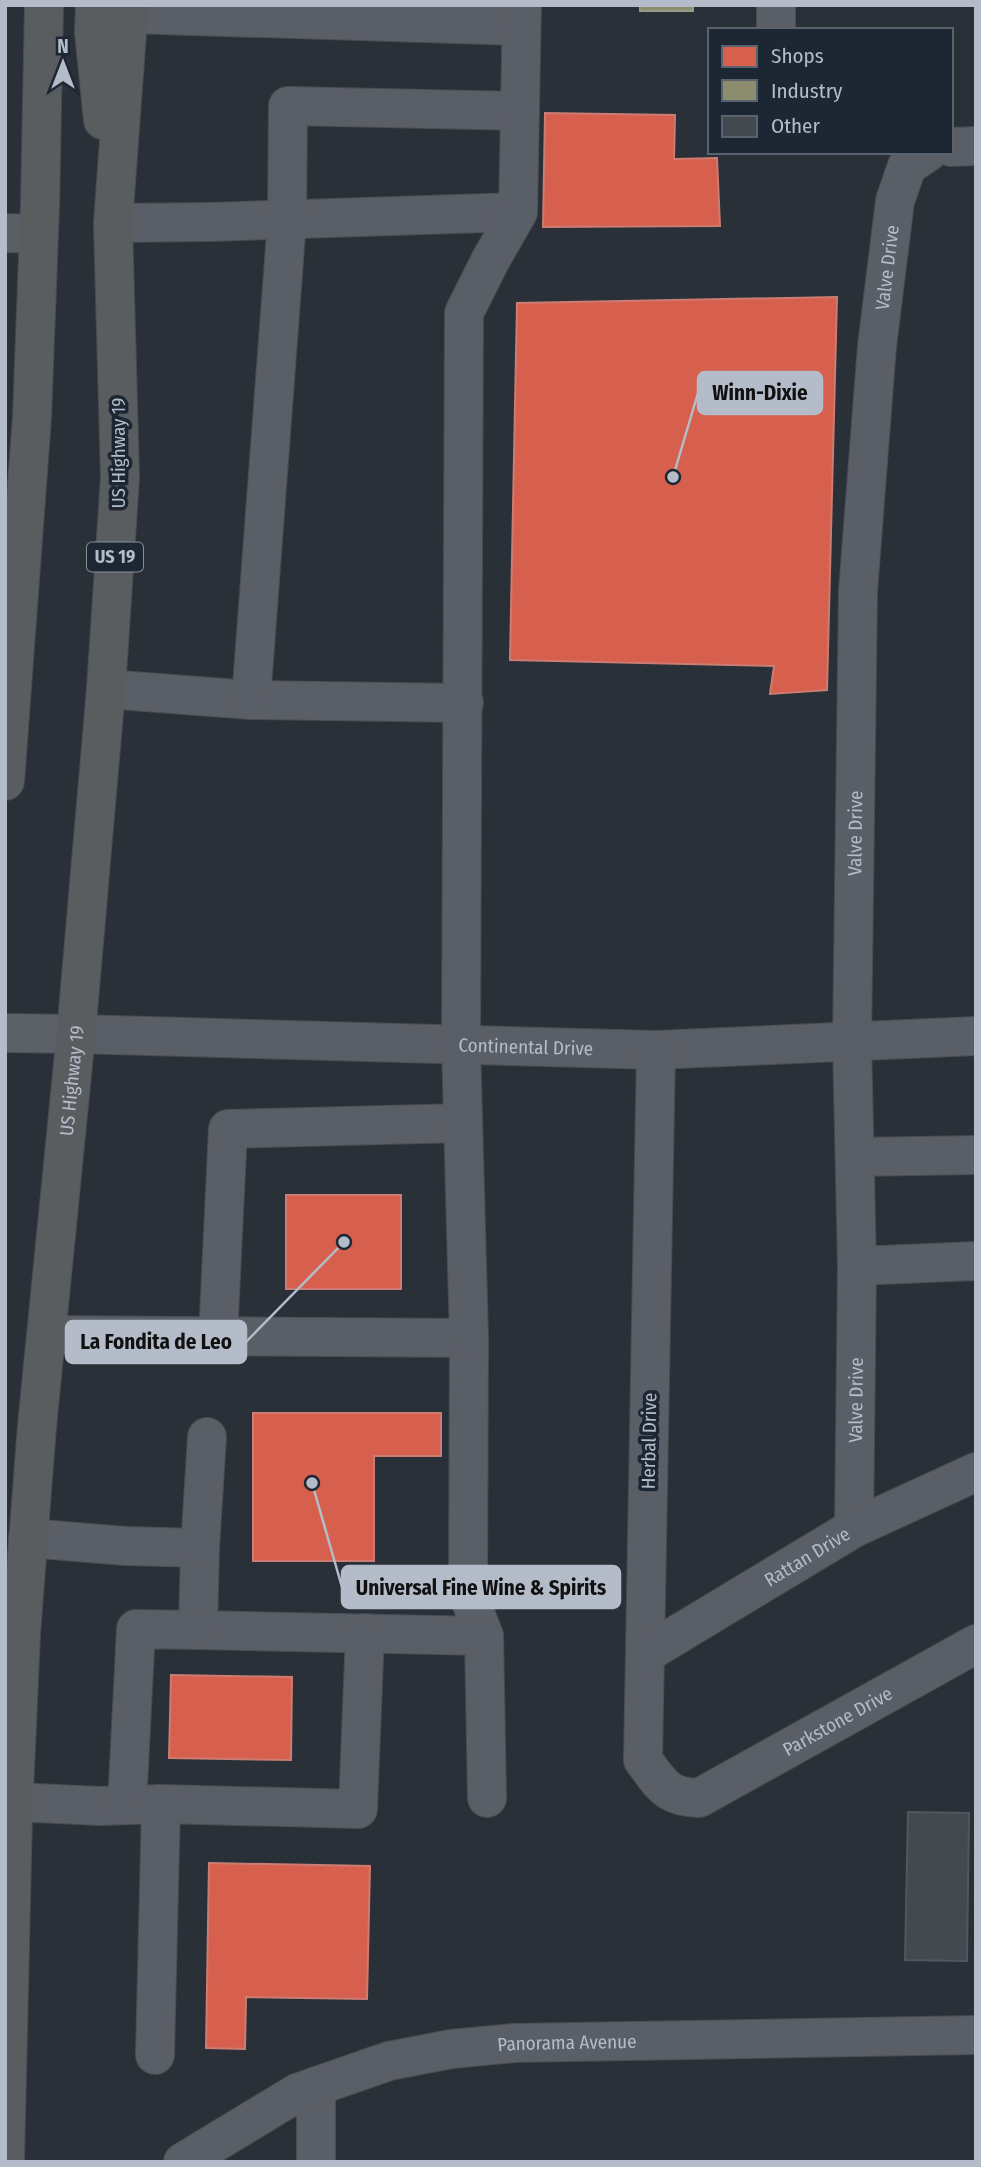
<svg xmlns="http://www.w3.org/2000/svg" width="981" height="2167" font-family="'Fira Sans Condensed',sans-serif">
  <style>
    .shops { fill: #d6604d; stroke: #cc7c72; stroke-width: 2 }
    .industry { fill: #8c8c6e; stroke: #989a89; stroke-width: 2 }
    .building { fill: #444950; stroke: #52575f; stroke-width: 2 }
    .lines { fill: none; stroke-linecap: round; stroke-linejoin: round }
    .minor-casing { stroke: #484c53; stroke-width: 40 }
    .major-casing { stroke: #484c55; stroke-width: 40 }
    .highway-casing { stroke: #474c53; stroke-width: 40 }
    .minor { stroke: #5a5e66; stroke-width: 38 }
    .major { stroke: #5c6168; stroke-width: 38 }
    .highway { stroke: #5a5d60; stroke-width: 38 }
    .labels { text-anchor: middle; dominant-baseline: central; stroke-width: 7; stroke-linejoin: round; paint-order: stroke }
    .shield { fill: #1d2633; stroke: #878f9c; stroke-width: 2 }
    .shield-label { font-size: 18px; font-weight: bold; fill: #b4bcc9 }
    .street-label { font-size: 19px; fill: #b4bcc9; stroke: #1d2633 }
    .leader { fill: none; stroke: #b4bcc9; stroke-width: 2.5 }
    .callout-dot { fill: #b4bcc9; stroke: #1d2633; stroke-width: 2.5 }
    .callout { fill: #b4bcc9; stroke: #b4bcc9; stroke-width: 2.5 }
    .callout-label { font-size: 21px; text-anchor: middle; font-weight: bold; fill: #111 }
  </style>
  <rect width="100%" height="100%" fill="#2a3038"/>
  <g class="shops">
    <polygon points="545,113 675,115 674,159 717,158 720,226 543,227"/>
    <polygon points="837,297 827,690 770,694 774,666 510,660 517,303"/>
    <rect x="286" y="1195" width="115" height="94"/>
    <polygon points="253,1413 441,1413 441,1456 374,1456 374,1561 253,1561"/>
    <polygon points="171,1675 292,1677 291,1760 169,1758"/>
    <polygon points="209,1863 370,1866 367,1999 246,1997 245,2049 206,2048"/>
  </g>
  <rect class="industry" x="640" y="5" width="53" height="6"/>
  <polygon class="building" points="908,1812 969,1813 967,1961 905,1960"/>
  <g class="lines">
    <defs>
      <g id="minor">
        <polyline points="776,5 776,27"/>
        <polyline points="129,14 521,26"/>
        <polyline points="951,147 976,146"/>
        <polyline points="113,223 209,222 518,212"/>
        <polyline points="5,233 39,234"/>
        <polyline points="106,689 251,700 464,703"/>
        <polyline points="251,700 287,220 288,106 520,111"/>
        <path id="s1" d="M 76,1034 L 656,1050 L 976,1036"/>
        <path id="s2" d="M 656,1050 L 643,1760 C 662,1785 666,1797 699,1798 L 976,1644"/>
        <polyline points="855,1157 976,1155"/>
        <polyline points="857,1266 976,1261"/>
        <polyline points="46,1335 469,1338 468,1594 484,1636"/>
        <polyline points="218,1337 228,1129 463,1123"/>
        <polyline points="469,1338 461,1045 464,313 490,261 518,212 522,5"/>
        <path id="s3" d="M 854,1528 L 857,1266 L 852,1042 L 858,591 L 877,346 L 895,201 L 907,166 L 928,152"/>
        <polyline points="28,1538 126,1546 200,1548 198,1630 484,1636 487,1798"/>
        <polyline points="200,1548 207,1437"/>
        <path id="s4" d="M 645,1654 L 854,1528 L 976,1472"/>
        <polyline points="13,1802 101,1806 161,1804 358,1809 365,1633"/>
        <polyline points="127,1805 136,1629 198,1630"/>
        <polyline points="155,2055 161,1804"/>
        <polyline points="316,2086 316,2162"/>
        <path id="s5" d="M 183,2162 L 297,2093 L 389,2061 L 451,2049 L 514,2043 L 976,2035"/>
      </g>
      <polyline id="major" points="5,1033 76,1034"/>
      <g id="highway">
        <polyline points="95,5 94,32 103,120"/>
        <polyline points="5,781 32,417 40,205 44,5"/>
        <path id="s6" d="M 5,2158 L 13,1814 L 21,1633 L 37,1426 L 76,1034 L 106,689 L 120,477 L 113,223 L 129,5"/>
      </g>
    </defs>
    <use href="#minor" class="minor-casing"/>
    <use href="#major" class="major-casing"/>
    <use href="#highway" class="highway-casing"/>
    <use href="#minor" class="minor"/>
    <use href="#major" class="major"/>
    <use href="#highway" class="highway"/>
  </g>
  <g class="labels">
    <rect class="shield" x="87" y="542.5" width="56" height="29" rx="5"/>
    <g class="shield-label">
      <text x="115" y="557">US 19</text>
    </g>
    <g class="street-label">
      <text stroke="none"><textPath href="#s3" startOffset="1262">Valve Drive</textPath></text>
      <text transform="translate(118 453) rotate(-90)">US Highway 19</text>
      <text stroke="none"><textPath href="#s3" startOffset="695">Valve Drive</textPath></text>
      <text stroke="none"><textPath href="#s1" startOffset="450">Continental Drive</textPath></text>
      <text stroke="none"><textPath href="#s6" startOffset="1080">US Highway 19</textPath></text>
      <text stroke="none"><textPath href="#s3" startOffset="128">Valve Drive</textPath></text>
      <text transform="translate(649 1441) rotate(-89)">Herbal Drive</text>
      <text stroke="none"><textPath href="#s4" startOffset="189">Rattan Drive</textPath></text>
      <text stroke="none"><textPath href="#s2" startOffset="940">Parkstone Drive</textPath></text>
      <text stroke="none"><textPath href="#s5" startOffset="410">Panorama Avenue</textPath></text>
    </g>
  </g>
  <path class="leader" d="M673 477L698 393M344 1242L246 1342M312 1483L342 1587"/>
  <g class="callout-dot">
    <circle cx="673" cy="477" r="7"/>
    <circle cx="344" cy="1242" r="7"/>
    <circle cx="312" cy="1483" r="7"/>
  </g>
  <g class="callout">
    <rect x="698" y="372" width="124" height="42" rx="7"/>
    <rect x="66" y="1321" width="180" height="42" rx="7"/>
    <rect x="342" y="1566" width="278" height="42" rx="7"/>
  </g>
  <g class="callout-label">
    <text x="760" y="400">Winn-Dixie</text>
    <text x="156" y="1349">La Fondita de Leo</text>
    <text x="481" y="1595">Universal Fine Wine &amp; Spirits</text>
  </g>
  <rect width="981" height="2167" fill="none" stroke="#b4bcc9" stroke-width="14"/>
  <rect x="708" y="28" width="245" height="126" fill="#1d2633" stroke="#59626f" stroke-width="2"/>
  <rect x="722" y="46" width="35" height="21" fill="#d6604d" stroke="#59626f" stroke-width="2"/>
  <text x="771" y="63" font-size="21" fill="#b4bcc9">Shops</text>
  <rect x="722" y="80" width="35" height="21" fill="#8c8c6e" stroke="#59626f" stroke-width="2"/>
  <text x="771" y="98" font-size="21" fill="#b4bcc9">Industry</text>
  <rect x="722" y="116" width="35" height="21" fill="#444950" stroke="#59626f" stroke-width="2"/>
  <text x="771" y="133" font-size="21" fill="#b4bcc9">Other</text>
  <g transform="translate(63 63)" stroke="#1d2633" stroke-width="5" paint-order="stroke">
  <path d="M0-5L12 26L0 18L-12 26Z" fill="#b4bcc9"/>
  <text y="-10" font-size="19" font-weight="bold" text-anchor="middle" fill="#b4bcc9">N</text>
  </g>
</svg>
